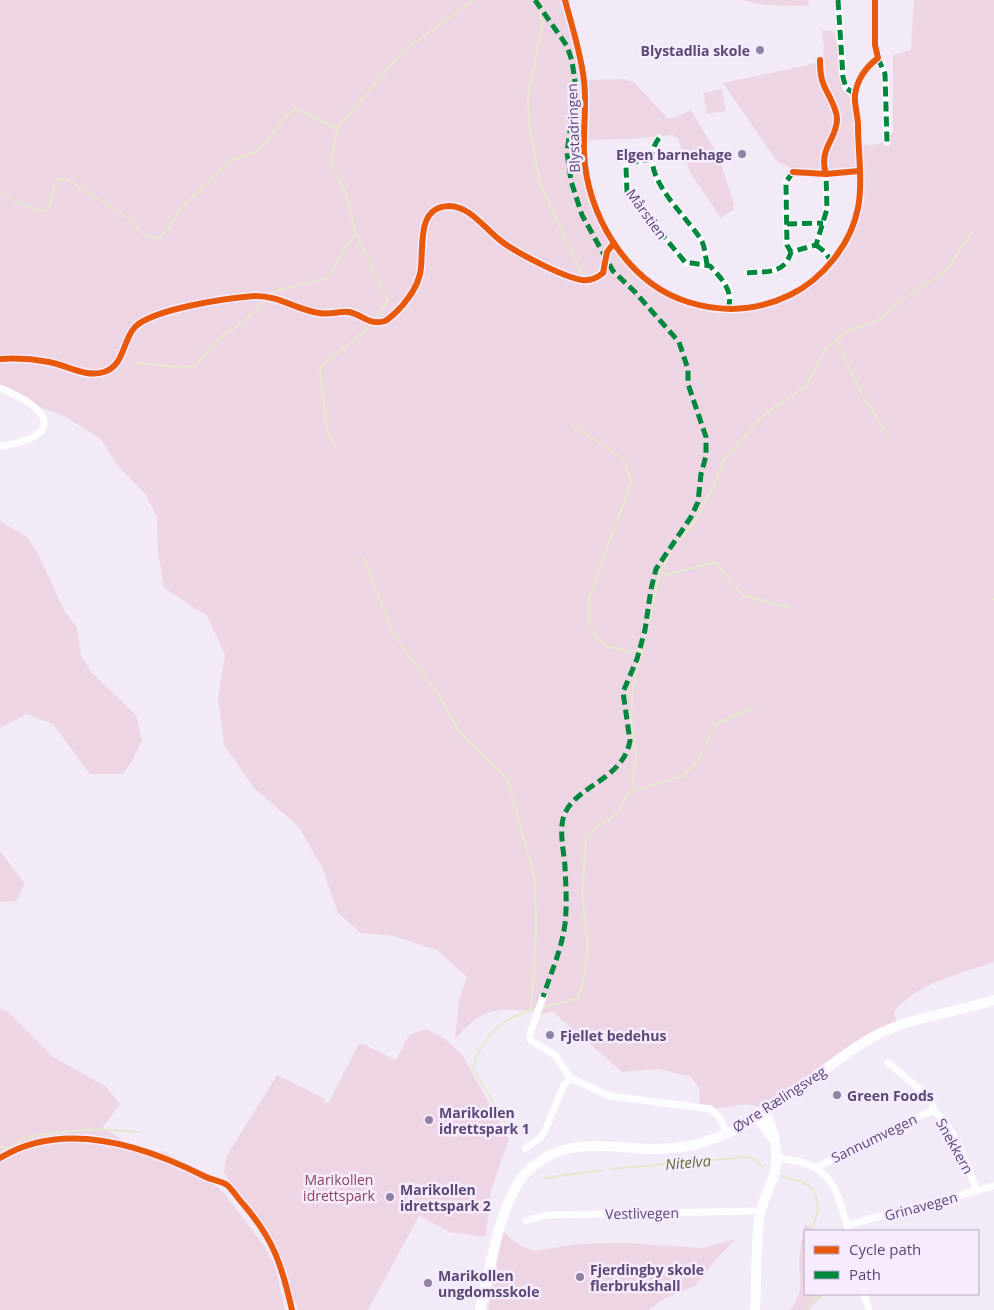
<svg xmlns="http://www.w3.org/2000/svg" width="994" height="1310" font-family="'Open Sans',sans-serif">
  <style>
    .green { fill: #eed5e3 }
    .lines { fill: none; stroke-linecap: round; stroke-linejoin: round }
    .stream { stroke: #e5e8cc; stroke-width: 2 }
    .street { stroke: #fdfcfe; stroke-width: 7 }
    .secondary { stroke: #fdfcfe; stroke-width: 10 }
    .quiet { stroke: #00873e; stroke-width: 5; stroke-dasharray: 10 5; stroke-linecap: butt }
    .cycleway-casing { stroke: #f7ebff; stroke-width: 9 }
    .cycleway { stroke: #e8590c; stroke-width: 6 }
    .poi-dot { fill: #8f82a3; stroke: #f7ebff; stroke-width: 2 }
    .labels { text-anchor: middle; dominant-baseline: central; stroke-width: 5; stroke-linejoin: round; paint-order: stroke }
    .poi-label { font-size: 14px; font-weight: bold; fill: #594976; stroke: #f7ebff; text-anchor: start }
    .street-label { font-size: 14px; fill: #594976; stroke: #f7ebff }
    .park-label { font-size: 14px; fill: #88465a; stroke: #f7ebff }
    .water-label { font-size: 15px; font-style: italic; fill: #656d37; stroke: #f7ebff }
  </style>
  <rect width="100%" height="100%" fill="#f2ebf7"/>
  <g class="green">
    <path d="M 0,0 L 564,0 L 583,77 L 588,80 L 625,79 L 635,83 L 667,118 L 674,118 L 691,110 L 718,155 L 734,204 L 733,210 L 721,218 L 691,174 L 678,139 L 673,135 L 631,139 L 590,140 C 584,158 591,178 596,195 C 607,237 635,273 673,295 C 679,298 687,299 694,301 C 746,316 804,295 835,252 C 841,244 852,234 855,224 C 860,213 858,188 859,175 L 852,171 L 805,172 L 794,171 L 786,165 L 778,163 L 723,83 L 812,64 L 822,59 L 824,50 L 822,30 L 835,32 C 838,57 845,80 852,104 C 856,117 857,132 863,144 C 878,147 884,143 893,132 L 893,55 L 911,50 L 914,0 L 994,0 L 994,962 C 960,974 916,983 894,1012 L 898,1029 L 880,1035 L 776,1110 L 746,1104 L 707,1110 L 700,1108 L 699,1088 L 691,1077 L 658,1069 L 622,1072 L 552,1011 L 540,1015 C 531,1010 527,1011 517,1010 C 486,1008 475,1017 455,1039 L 459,1001 L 467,977 L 437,950 L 394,936 L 361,933 L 338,913 L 322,867 L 298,826 L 254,788 L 224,745 L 218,697 L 225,655 L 207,616 L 164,588 L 158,552 L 157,517 L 146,495 L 116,464 L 101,439 L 66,417 L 29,403 L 0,385 Z"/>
    <polygon points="742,0 807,0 809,6 763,5"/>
    <polygon points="722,89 726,111 707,114 703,93"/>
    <polygon points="0,521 27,537 39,556 65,612 77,628 81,655 92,673 136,715 142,740 132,761 123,774 90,774 53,724 27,714 0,728"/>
    <polygon points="0,851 25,884 16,901 0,902"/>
    <polygon points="0,1009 8,1012 52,1056 106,1087 120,1104 103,1127 138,1151 162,1151 191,1165 224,1193 265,1247 276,1268 285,1310 0,1310"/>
    <polygon points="426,1029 445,1039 463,1056 509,1139 491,1191 486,1234 483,1237 450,1232 419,1216 368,1310 298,1310 296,1302 293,1302 278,1250 258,1217 229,1181 224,1172 226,1157 277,1075 325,1099 323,1103 329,1102 358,1045 363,1044 396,1060 409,1035"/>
    <path d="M 805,1225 L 819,1231 L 805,1231 L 805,1294 L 824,1294 L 808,1310 L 790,1310 C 807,1288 797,1277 800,1253 C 801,1244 803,1234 805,1225 Z"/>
    <polygon points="503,1231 520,1246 535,1251 576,1244 626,1243 702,1248 736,1239 718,1257 695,1286 666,1298 648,1310 488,1310"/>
  </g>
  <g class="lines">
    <g class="stream">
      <polyline points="538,0 542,26 528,96 529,123 540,184 584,278"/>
      <polyline points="0,192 16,202 43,212 50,205 55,181 65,178 130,219 142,234 155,239 167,231 182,207 229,161 258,151 284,119 296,108 337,129"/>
      <polyline points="270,295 275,291 327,278 355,233"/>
      <polyline points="374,320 388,301 355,232 347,196 331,162 337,129 401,53 474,0"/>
      <polyline points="837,342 862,394 889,437"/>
      <polyline points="137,363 178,367 196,366 218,339 243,322 267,299"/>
      <polyline points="571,424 624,459 631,483 589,598 589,621 596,638 609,647 633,652 641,649"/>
      <path d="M 334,445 L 327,431 L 320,368 C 337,351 355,342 371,324"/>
      <polyline points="363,557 394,636 436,691 461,734 507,778 535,879 536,931 531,1010"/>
      <polyline points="662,576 715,562 742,595 789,607"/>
      <polyline points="992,599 994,599"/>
      <polyline points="633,791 683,776 697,762 716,724 753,708"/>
      <polyline points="541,1008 578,998 585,975 588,944 582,895 586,840 597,827 619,812 626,796 632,791 636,753 631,722 632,694 658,581 673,546 693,525 714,486 724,459 764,415 806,386 825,349 848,331 881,319 900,301 946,271 971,233"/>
      <path d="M 510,1131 L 473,1068 C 482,1035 503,1017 536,1009"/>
      <polyline points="0,1147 8,1148 25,1138 51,1133 98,1129 138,1132"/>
      <polyline points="611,1169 746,1157 752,1158 763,1167"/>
      <path d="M 782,1176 C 790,1179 803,1181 809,1186 C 823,1198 818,1219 810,1231"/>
      <polyline points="545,1178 603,1170"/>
      <polyline points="809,1310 814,1299 824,1294"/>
    </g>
    <g class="street">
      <path d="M 565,0 C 572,27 581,53 584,81 C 587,104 583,129 584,152 C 586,214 627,283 688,302 C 723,313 757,311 790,295 C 823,279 851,244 858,208 C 863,182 858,152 858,125 C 858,116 854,104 855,95 C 857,80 866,67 878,58 L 875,45 L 875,0"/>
      <polyline points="838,0 843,77 846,88 855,96"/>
      <polyline points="878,58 885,74 887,142"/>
      <path d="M 659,138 C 634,171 683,212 700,238 C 705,245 705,255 707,264"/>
      <path d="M 653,159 L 629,163 L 626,167 L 627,192 L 685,262 L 710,266 C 722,279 734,291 728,309"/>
      <polyline points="793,172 786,182 786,186 787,245 791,252 816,245 827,209 826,174"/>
      <polyline points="787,224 823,223"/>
      <polyline points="816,245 825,252 831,261"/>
      <path d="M 747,273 C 768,271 784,275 791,252"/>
      <path d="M 0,359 C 16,358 33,359 49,362 C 66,365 86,378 104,372 C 125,365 122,341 135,327 C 153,309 227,298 254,296 C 278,295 297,310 319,313 C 329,315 339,311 349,312 C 363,315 370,326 385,321 C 391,318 397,311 402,306 C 410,296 417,287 420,274 C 425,251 414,207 449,206 C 470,206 485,229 501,241 C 517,253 563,277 582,280 C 590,281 597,278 603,273 L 607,252 L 614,243"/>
      <path d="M 0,388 C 12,393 32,402 40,413 C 58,435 14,445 0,446"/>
      <polyline points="543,997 530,1034 530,1040 555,1055 570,1078"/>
      <polyline points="888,1063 930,1097 933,1102 933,1111"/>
      <polyline points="570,1078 610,1096 711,1109 720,1118 727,1133"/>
      <path d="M 933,1111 C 950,1118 971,1173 977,1191"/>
      <polyline points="525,1148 539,1139 544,1133 564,1085 570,1078"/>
      <path d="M 0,1158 C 63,1119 145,1146 206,1177 C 212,1180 222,1181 227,1185 C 233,1190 238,1199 244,1205 C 274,1240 282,1266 292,1310"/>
      <path d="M 777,1158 C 832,1164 834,1182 849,1231"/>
      <polyline points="817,1167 921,1115 933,1111"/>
      <polyline points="526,1221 546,1215 760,1211"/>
      <polyline points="847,1225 994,1186"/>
      <polyline points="864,1294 869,1310"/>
    </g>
    <g class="secondary">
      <polyline points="756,1116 773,1138"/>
      <path d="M 480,1310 C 491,1269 499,1197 530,1169 C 561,1141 595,1145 633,1148 C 657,1150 682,1149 705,1142 C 763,1124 818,1069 871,1038 C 908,1017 954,1013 994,1000"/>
      <path d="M 755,1310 C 757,1281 755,1251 759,1221 C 760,1205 768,1193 773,1178 C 780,1157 775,1130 764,1111"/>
    </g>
    <g class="quiet">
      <path d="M 535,0 L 567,46 L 572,61 L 576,89 L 567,152 L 571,181 L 582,215 L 613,271 L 634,291 L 679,342 L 688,369 L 688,384 L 706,437 L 706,456 L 701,474 L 698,502 L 691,517 L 656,569 L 651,589 L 645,630 L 637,659 L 623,692 L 630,741 C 623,779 578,785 565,813 C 558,828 564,851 565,867 C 566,886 567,906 565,924 C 561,952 551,972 543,997"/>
      <polyline points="838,0 843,77 846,88 855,94"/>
      <polyline points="878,58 885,74 887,142"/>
      <path d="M 659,138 C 634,171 683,212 700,238 C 705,245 705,255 707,264"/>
      <path d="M 653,159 L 629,163 L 626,167 L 627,192 L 685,262 L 710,266 C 722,279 734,291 728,309"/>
      <polyline points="793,172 786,182 786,186 787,245 791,252 816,245 827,209 826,174"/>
      <polyline points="787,224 823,223"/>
      <polyline points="816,245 825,252 831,261"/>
      <path d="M 747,273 C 768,271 784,275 791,252"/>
    </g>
    <defs>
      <g id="cycleway">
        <path d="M 565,0 C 572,27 581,53 584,81 C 587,104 583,129 584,152 C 586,214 627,283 688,302 C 723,313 757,311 790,295 C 823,279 851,244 858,208 C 863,182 858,152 858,125 C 858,116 854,104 855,95 C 857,80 866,67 878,58 L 875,45 L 875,0"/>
        <path d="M 820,60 C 820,67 820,75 823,83 C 827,94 837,107 837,119 C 837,140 818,148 826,174"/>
        <polyline points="793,172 826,174 859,171"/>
        <path d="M 0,359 C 16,358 33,359 49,362 C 66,365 86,378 104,372 C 125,365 122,341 135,327 C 153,309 227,298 254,296 C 278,295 297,310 319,313 C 329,315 339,311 349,312 C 363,315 370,326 385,321 C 391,318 397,311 402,306 C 410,296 417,287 420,274 C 425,251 414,207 449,206 C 470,206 485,229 501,241 C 517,253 563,277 582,280 C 590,281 597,278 603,273 L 607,252 L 614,243"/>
        <path d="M 0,1158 C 63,1119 145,1146 206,1177 C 212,1180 222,1181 227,1185 C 233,1190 238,1199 244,1205 C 274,1240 282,1266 292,1310"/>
      </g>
    </defs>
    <use href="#cycleway" class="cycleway-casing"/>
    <use href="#cycleway" class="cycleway"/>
  </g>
  <g class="poi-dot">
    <circle cx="760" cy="50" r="5"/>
    <circle cx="742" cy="154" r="5"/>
    <circle cx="550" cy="1035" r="5"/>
    <circle cx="837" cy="1095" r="5"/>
    <circle cx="429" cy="1120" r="5"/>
    <circle cx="390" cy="1197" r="5"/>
    <circle cx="580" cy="1277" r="5"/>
    <circle cx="428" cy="1283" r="5"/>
  </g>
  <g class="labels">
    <g class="poi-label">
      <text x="750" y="50" text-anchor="end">Blystadlia skole</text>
      <text x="732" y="154" text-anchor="end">Elgen barnehage</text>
      <text x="560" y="1035">Fjellet bedehus</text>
      <text x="847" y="1095">Green Foods</text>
      <text x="439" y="1112">Marikollen<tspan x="439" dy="16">idrettspark 1</tspan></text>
      <text x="400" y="1189">Marikollen<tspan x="400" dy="16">idrettspark 2</tspan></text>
      <text x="590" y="1269">Fjerdingby skole<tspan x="590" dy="16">flerbrukshall</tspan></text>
      <text x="438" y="1275">Marikollen<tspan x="438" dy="16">ungdomsskole</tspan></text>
    </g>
    <g class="street-label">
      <text transform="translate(573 128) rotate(-92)">Blystadringen</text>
      <text transform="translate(647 214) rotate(54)">Mårstien</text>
      <text transform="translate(779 1099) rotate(-33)">Øvre Rælingsveg</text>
      <text transform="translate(874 1138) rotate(-26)">Sannumvegen</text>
      <text transform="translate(955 1146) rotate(61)">Snekkern</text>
      <text transform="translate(921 1206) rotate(-15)">Grinavegen</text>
      <text transform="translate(642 1213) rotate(-1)">Vestlivegen</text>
    </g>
    <g class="park-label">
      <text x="339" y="1179">Marikollen<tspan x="339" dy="16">idrettspark</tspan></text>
    </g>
    <g class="water-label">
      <text transform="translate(688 1162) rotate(-5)">Nitelva</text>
    </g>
  </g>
  <rect x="804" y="1230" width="175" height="65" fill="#f7ebff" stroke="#b8aac8"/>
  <rect x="814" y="1246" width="25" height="8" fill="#e8590c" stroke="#b8aac8"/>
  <text x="849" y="1255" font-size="15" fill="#594976">Cycle path</text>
  <rect x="814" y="1271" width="25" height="8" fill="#00873e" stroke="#b8aac8"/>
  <text x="849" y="1280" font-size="15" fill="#594976">Path</text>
</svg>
